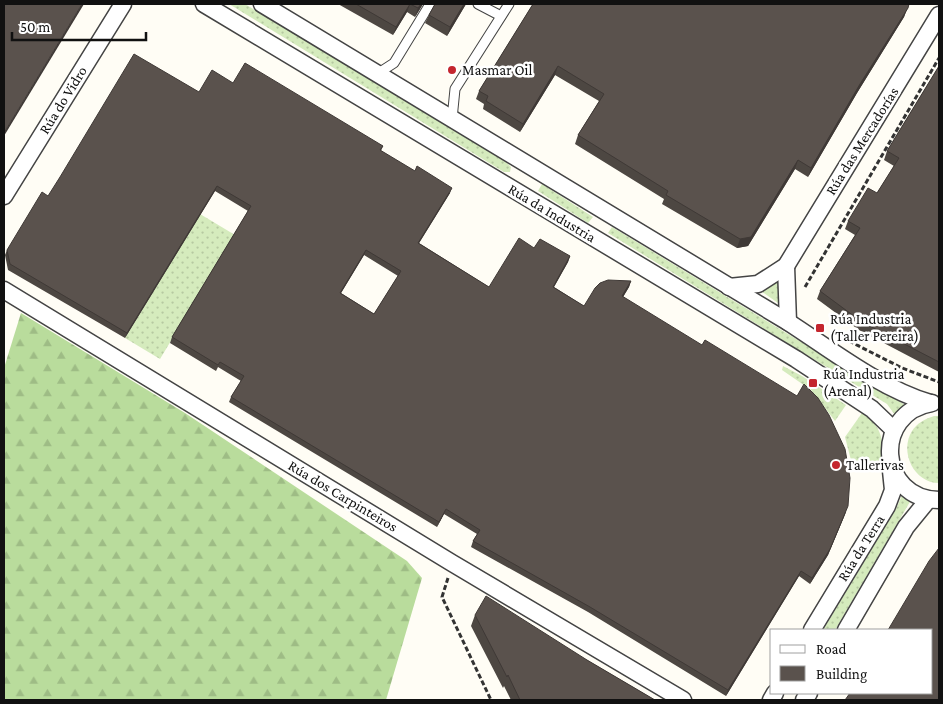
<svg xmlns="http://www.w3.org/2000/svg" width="943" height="704" font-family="'Crimson Pro',serif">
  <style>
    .grass { fill: url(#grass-dots) }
    .forest { fill: url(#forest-firs) }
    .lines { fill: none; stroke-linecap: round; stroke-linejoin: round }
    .lane-casing { stroke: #444; stroke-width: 11 }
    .street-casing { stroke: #444; stroke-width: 19 }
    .path { stroke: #333; stroke-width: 3; stroke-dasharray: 5 2.5; stroke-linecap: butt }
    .lane { stroke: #fff; stroke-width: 9 }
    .street { stroke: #fff; stroke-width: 16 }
    .wall { fill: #4d4742; fill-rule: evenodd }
    .shaded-wall { fill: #3f3936 }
    .building { fill: #5a524d; stroke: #3f3936; fill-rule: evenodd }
    .poi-dot { fill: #c4262e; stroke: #fff; stroke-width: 2 }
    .labels { text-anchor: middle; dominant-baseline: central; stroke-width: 5; stroke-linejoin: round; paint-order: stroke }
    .poi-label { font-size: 15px; fill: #111; stroke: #fff; text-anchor: start }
    .street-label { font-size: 15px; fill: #111; stroke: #fff }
  </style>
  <defs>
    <pattern id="grass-dots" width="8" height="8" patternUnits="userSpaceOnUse" patternTransform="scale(1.25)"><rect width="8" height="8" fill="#d5ebbd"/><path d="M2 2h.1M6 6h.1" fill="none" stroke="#b6c8a1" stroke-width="1.8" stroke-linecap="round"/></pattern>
    <pattern id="forest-firs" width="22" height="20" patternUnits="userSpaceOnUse" patternTransform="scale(1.25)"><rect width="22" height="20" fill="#b9dc9c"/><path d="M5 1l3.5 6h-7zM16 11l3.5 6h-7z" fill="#9ebc85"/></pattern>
  </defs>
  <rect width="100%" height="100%" fill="#fffdf5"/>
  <g class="grass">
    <polygon points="229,4 245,4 506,162 511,167 510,172 504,172"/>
    <polygon points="542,184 593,217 588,223 538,191"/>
    <polygon points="200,214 235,235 160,359 125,338"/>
    <polygon points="612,227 905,405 895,415 887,404 608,233"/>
    <polygon points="778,280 778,303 761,291"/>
    <polygon points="783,366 802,376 846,405 835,421 811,390 782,370"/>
    <path d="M 862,413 C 881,426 883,437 883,460 L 853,468 L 845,437 Z"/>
    <path d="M 934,416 L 939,416 L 939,483 C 914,483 899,452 912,431 C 917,423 925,419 934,416 Z"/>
    <polygon points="903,493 911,500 835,630 823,630 896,509"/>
  </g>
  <polygon class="forest" points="21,313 185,413 407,561 422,578 386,700 4,700 4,368"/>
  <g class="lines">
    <defs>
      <g id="lane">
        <polyline points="478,4 501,16"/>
        <polyline points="377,74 394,63 430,4"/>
        <polyline points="452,119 455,89 509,4"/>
      </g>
      <g id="street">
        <polyline points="204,4 796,359 872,409 894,430"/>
        <path d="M 262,4 L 788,322 C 830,349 881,389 930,403"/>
        <polyline points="4,196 123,4"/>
        <polyline points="786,266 788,322"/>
        <polyline points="729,287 758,284 786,266 939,15"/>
        <polyline points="4,290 452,563 683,700"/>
        <path d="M 932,403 C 872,413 878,499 939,500"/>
        <polyline points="812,630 887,506 893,490 890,461"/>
        <polyline points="846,630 906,527 928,500"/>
        <polyline points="771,700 775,693"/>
        <polyline points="804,700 809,693"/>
      </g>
    </defs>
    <use href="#lane" class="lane-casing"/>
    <use href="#street" class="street-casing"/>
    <g class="path">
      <polyline points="805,287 939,58"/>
      <polyline points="849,341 902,368 939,382"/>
      <polyline points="448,578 442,597 491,700"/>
    </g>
    <use href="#lane" class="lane"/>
    <use href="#street" class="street"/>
  </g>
  <g class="wall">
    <polygon points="338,4 423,4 415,17 407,12 393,35"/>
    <polygon points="435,4 466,4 447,36 425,23 429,15"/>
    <polygon points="533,4 909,4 904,17 857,93 808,177 795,169 748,246 737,248 662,204 664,199 575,144 578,135 599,101 555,75 520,132 483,109 484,104 476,99 479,91"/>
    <polygon points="939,66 939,372 859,330 817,299 820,291 855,235 845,229 848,221 877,193 894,166 884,160 887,151"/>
    <path d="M 233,83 L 383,146 L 381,151 L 450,193 L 419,243 L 489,287 L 534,248 L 570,256 L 568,262 L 554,287 L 584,306 L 631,281 L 629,287 L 623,297 L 846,512 L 828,555 L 810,584 L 799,576 L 726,696 L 588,612 L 471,547 L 473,541 L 477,534 L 444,514 L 437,527 L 229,402 L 231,397 L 241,381 L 218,367 L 216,371 L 170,343 L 172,337 L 248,211 L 215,191 L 125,338 L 8,270 L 5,255 L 7,250 L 48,196 L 199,92 ZM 364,255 L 398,276 L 374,314 L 341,293 Z"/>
    <polygon points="475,615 587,660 655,700 511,700 504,686 503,688 471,626"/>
  </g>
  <g class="shaded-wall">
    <polygon points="82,4 84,4 4,136 4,133"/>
    <polygon points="410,4 407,12 393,35 396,27"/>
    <polygon points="421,4 423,4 415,17 418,8"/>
    <polygon points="464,4 466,4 447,36 450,27"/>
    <polygon points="909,4 904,17 857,93 808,177 811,168 860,84"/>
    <polygon points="558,66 555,75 520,132 523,124"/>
    <polygon points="798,160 795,169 748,246 737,248 740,239"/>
    <polygon points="217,186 215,191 125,338 127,333"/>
    <polygon points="452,188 450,193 416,248 418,243"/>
    <polygon points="366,250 364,255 338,298 340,293"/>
    <polygon points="570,256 568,262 551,292 553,287"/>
    <polygon points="631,281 629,287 620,302 622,296"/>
    <polygon points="446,509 444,514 437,527 439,522"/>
    <polygon points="846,512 828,555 810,584 812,578"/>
    <polygon points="801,571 799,576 726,696 728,690"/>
  </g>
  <g class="building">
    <polygon points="4,4 82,4 4,133"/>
    <polygon points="356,4 410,4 396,27"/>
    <polygon points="410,4 421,4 418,8"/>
    <polygon points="435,4 464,4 450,27 429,15"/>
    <polygon points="533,4 909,4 908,8 860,84 811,168 798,160 751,237 740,239 666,195 668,191 578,135 604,94 558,66 523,124 486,101 488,96 479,91"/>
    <path d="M 134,54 L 199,92 L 212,70 L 233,83 L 245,63 L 383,146 L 380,150 L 415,171 L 417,166 L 452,188 L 418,243 L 489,287 L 519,238 L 534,248 L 540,239 L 570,256 L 553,287 L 584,306 L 595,288 L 600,283 L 608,280 L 631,281 L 622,296 L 702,345 L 705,340 L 797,396 L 804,384 L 818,398 L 829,415 L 845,449 L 850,478 L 848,506 L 830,549 L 812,578 L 801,571 L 728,690 L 590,607 L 473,541 L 480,530 L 446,509 L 439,522 L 231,397 L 244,376 L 220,362 L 218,365 L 172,337 L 251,206 L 217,186 L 127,333 L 10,264 L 7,250 L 42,192 L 48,196 L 60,177 ZM 366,250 L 401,271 L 374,314 L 340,293 Z"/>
    <polygon points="939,66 939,362 862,322 820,291 860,228 848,221 868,188 877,193 899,158 887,151"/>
    <polygon points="939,548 939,700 845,700 850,693 932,693 932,630 888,630 929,561"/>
    <polygon points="486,596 587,660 655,700 520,700 508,675 507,677 475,615"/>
  </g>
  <g class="poi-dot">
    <circle cx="452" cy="70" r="5"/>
    <rect x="815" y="323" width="10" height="10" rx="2.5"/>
    <rect x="808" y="378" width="10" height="10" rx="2.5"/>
    <circle cx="836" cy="465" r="5"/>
  </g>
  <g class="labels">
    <g class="poi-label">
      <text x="462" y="70">Masmar Oil</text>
      <text x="830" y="319">Rúa Industria<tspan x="830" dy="17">(Taller Pereira)</tspan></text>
      <text x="823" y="374">Rúa Industria<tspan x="823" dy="17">(Arenal)</tspan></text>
      <text x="846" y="465">Tallerivas</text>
    </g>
    <g class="street-label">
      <text transform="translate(63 100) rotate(-58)">Rúa do Vidro</text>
      <text transform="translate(862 141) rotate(-58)">Rúa das Mercadorías</text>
      <text transform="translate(552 213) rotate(31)">Rúa da Industria</text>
      <text transform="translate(343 496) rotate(31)">Rúa dos Carpinteiros</text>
      <text transform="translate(861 548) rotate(-58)">Rúa da Terra</text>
    </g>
  </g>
  <rect width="943" height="704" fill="none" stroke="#111111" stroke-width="10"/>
  <rect x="770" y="629" width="162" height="65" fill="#ffffff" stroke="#a0a0a0"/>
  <rect x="780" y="645" width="25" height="8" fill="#ffffff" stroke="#a0a0a0"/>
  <text x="816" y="654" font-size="15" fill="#111111">Road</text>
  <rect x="780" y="666" width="25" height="15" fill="#5a524d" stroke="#a0a0a0"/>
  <text x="816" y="679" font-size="15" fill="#111111">Building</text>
  <path d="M12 32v8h134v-8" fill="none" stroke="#111111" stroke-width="2.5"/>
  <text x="20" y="32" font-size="15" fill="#111111" stroke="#ffffff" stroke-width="4" paint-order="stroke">50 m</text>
</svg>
